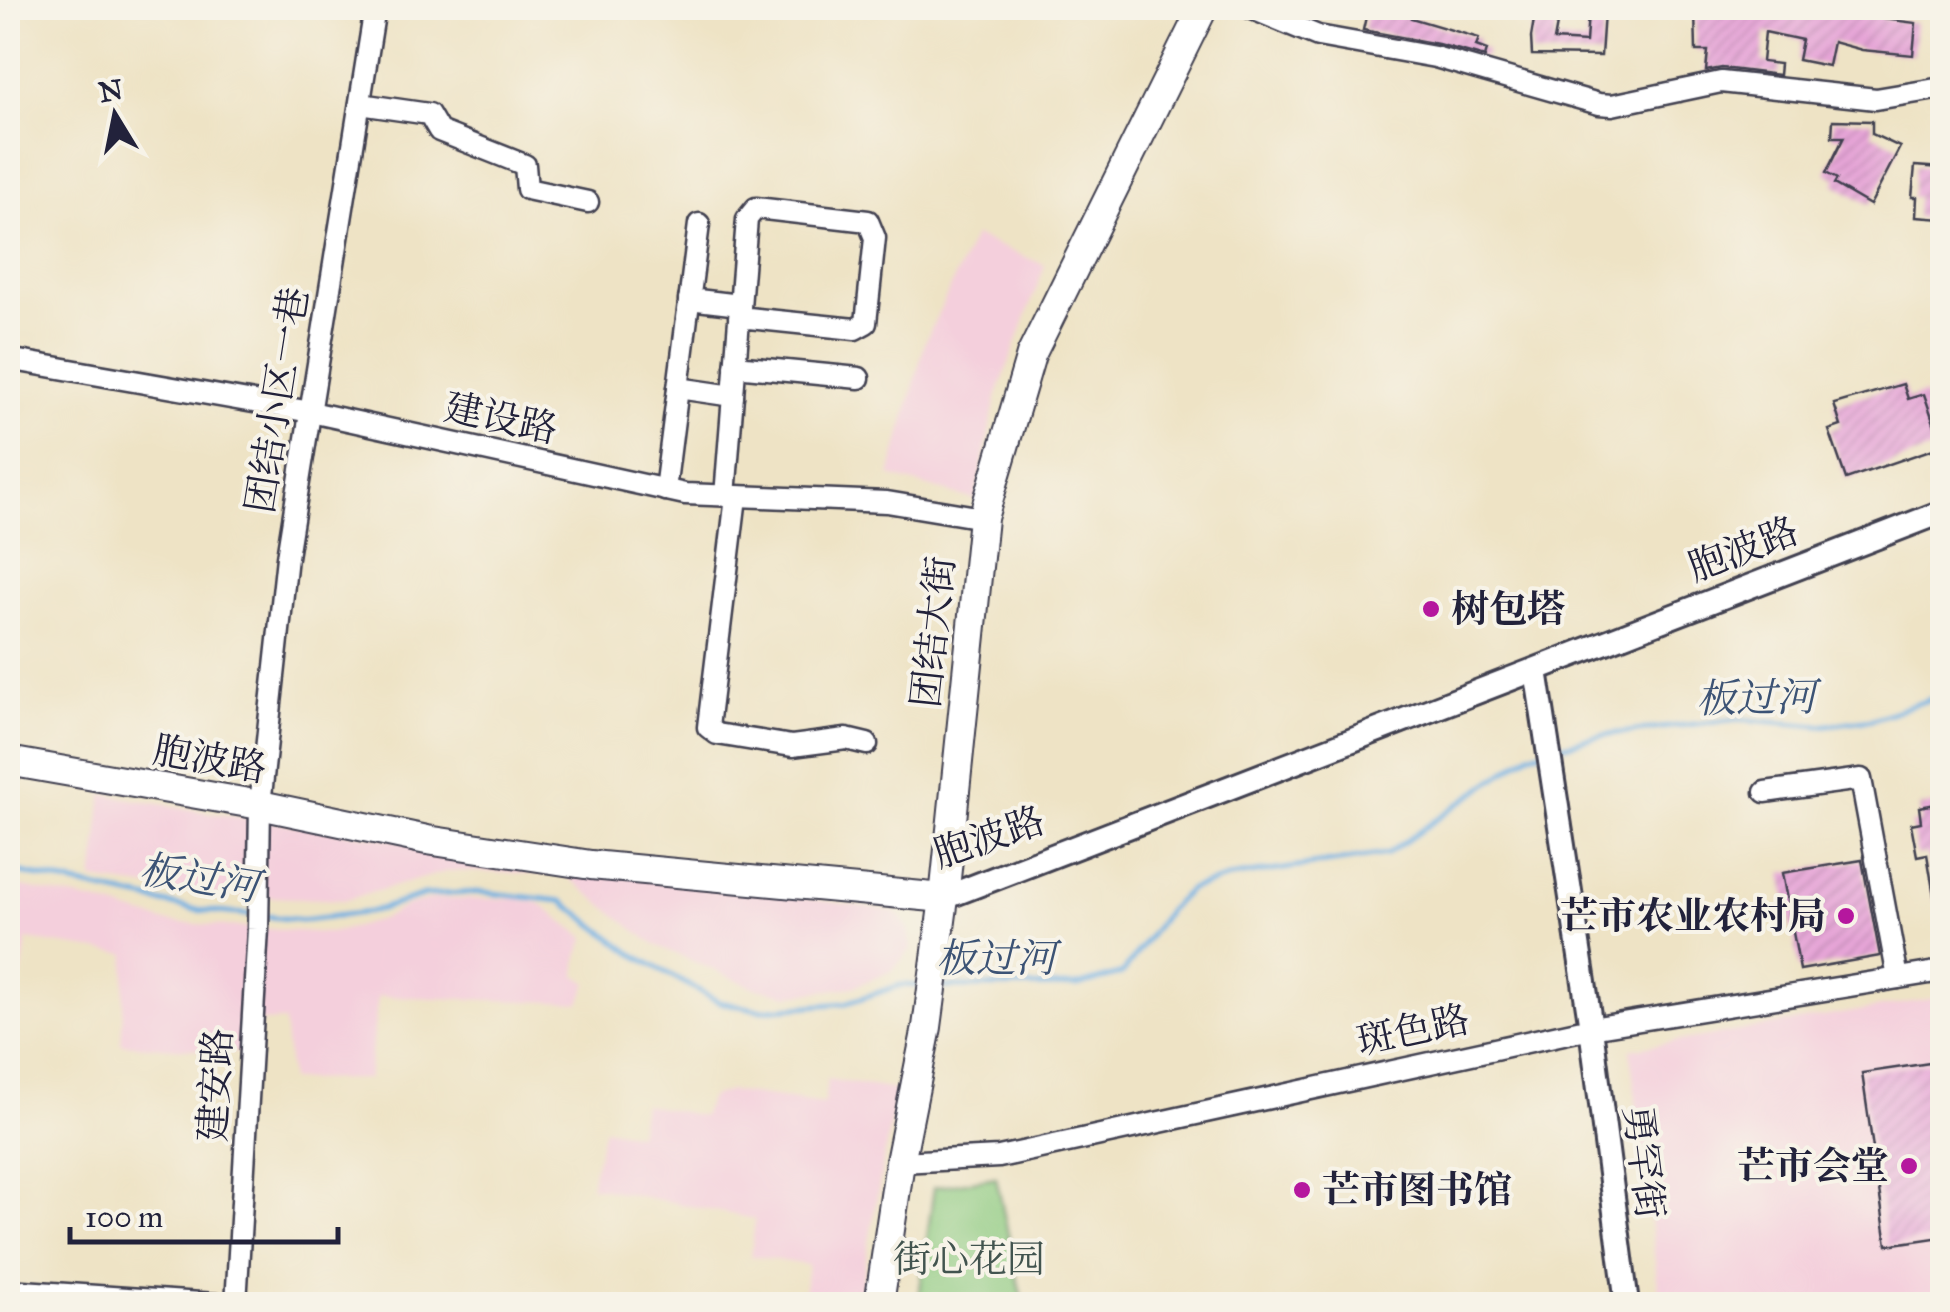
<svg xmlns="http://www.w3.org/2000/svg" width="1950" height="1312" font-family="'IM FELL Great Primer','Noto Serif SC',serif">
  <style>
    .built { fill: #f4cfdc }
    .park { fill: #8cc97e; stroke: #57765c; stroke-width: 2.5 }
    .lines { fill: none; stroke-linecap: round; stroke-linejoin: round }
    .stream { stroke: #6dafe2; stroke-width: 5 }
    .building { fill: url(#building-hatch) }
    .minor-casing { stroke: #413f50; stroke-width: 25 }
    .tertiary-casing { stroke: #413f50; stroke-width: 28 }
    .secondary-casing { stroke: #413f50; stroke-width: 32 }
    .minor { stroke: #fff; stroke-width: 20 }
    .tertiary { stroke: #fff; stroke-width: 22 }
    .secondary { stroke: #fff; stroke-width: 28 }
    .poi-dot { fill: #b5179e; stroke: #f7f3e8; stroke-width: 4 }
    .labels { text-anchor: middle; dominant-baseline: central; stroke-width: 8; stroke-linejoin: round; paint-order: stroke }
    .street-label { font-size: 38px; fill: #22223b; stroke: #f7f3e8 }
    .poi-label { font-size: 38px; font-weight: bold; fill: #22223b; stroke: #f7f3e8; text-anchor: start }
    .park-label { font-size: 38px; fill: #42544f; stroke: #f7f3e8 }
    .water-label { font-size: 40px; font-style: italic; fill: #3c5375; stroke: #f7f3e8 }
  </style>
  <defs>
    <pattern id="building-hatch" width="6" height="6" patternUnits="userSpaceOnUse" patternTransform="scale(2.5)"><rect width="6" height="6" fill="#e6a5d7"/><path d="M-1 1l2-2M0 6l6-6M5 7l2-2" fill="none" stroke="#c58eb9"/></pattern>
  </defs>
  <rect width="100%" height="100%" fill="#f7f3e8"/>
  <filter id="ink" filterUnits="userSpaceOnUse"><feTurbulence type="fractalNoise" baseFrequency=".01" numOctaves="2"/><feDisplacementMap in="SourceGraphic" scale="20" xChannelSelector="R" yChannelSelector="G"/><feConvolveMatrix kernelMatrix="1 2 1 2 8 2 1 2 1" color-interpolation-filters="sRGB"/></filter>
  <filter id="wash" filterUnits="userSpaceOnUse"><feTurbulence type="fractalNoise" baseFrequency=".0048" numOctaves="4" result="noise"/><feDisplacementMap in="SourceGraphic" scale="40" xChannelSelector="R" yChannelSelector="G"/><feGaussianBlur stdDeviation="2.25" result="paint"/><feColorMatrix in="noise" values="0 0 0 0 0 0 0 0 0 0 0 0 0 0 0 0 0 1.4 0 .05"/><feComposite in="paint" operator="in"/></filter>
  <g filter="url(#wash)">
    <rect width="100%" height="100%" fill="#eee3c5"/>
    <g class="built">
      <polygon points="974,236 1045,265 996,398 975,500 890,476 925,342"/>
      <polygon points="103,794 217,814 881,909 898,914 908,928 911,949 892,971 853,987 789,995 753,987 653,944 565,875 449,871 345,900 197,894 93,880"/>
      <polygon points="8,884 96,902 167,922 328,933 356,927 384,918 405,906 434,899 517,899 539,903 586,938 578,956 576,975 588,983 580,1003 378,996 368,1079 290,1080 284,1021 260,1022 259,1054 121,1044 126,954 27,940 21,977 8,976"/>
      <polygon points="1942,997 1942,1304 1660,1304 1630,1049"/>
      <polygon points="827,1079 896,1090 858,1304 802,1304 808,1265 751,1256 755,1219 590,1186 604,1128 638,1134 643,1104 702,1116 710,1097 729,1091 824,1104"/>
    </g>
    <polygon class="park" points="996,1177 1023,1304 918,1304 934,1187"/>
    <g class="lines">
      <g class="stream">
        <polyline points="1553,748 1602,735 1738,719 1820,726 1873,719 1942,695"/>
        <polyline points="8,870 197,910 253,915"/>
        <polyline points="264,916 302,920 370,912 425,895 482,892 562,901 633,954 719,1002 760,1010 846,1003 901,985 925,986"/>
        <polyline points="941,987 1077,986 1123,973 1168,910 1190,889 1236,876 1387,854 1530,754 1542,751"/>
      </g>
    </g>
    <g id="blocks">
      <g class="building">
        <polygon points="1368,8 1414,8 1411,18 1479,38 1476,46 1487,50 1485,57 1438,44 1363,30"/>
        <polygon points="1536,8 1560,8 1554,40 1586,42 1588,12 1604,13 1601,56 1532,55 1531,37"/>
        <polygon points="1723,8 1821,8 1865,17 1866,13 1883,14 1883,19 1916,23 1913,55 1862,50 1833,42 1828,66 1798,60 1802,40 1765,32 1762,62 1780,64 1779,75 1722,68 1706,71 1708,51 1696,51 1695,10"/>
        <polygon points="1833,120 1872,121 1872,134 1900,147 1870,205 1834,184 1837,179 1826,173 1844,137 1832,137"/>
        <polygon points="1915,166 1942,168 1942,219 1916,217 1917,197 1912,197"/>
        <polygon points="1903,384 1908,399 1924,394 1942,446 1846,479 1829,430 1841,426 1834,404"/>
        <polygon points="1942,803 1942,902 1935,902 1927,854 1917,856 1911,824 1921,822 1919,807"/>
        <polygon points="1862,860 1880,956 1800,970 1782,873"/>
        <polygon points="1930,1063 1934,1094 1942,1093 1942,1237 1887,1245 1862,1073"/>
      </g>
    </g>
  </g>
  <g filter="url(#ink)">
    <use href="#blocks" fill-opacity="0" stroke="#413f50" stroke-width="2.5"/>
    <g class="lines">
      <defs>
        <g id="minor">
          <polyline points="1250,8 1318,36 1435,57 1599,104 1612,105 1721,82 1876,99 1942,88"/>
          <polyline points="360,104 429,114 439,131 525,165 527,189 588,202"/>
          <polyline points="689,299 740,305"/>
          <polyline points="8,359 311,412 685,494 887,502 983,518"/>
          <polyline points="735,366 859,378"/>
          <polyline points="678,388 733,396"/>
          <polyline points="665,490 699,224"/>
          <polyline points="725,496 747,219 756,208 868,221 875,238 866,323 855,329 739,317"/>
          <polyline points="736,497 708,727 717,734 792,746 846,739 867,744"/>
          <polyline points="1765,792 1861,779 1898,978"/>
          <polyline points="900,1162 999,1157 1591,1028 1942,971"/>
          <polyline points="8,1290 216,1304"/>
          <polyline points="236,1304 258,929 260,805 287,557 375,8"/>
        </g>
        <g id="tertiary">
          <polyline points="1536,670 1591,1028 1627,1304"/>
          <polyline points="944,898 1942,512"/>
        </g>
        <g id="secondary">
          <polyline points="8,761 260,805 427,840 591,865 944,898"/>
          <polyline points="879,1304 900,1162 927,1027 944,898 983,518 1031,355 1203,8"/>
        </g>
      </defs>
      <use href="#minor" class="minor-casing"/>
      <use href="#tertiary" class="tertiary-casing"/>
      <use href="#secondary" class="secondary-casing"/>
      <use href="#minor" class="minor"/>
      <use href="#tertiary" class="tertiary"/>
      <use href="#secondary" class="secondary"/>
    </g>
  </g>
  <g class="poi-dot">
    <circle cx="1431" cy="609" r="10"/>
    <circle cx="1846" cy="916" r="10"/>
    <circle cx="1909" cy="1166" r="10"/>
    <circle cx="1302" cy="1190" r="10"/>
  </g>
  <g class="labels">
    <g class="street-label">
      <text transform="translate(277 400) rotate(-81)">团结小区一巷</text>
      <text transform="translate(501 418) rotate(12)">建设路</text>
      <text transform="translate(1743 549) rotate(-21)">胞波路</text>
      <text transform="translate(933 632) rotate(-84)">团结大街</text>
      <text transform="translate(210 759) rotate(10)">胞波路</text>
      <text transform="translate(989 837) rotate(-19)">胞波路</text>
      <text transform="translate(1413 1030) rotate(-12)">斑色路</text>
      <text transform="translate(215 1085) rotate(-87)">建安路</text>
      <text transform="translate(1644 1162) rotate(83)">勇罕街</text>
    </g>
    <g class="poi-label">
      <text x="1451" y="609">树包塔</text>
      <text x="1826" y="916" text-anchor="end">芒市农业农村局</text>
      <text x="1889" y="1166" text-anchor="end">芒市会堂</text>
      <text x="1322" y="1190">芒市图书馆</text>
    </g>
    <g class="park-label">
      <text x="969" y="1259">街心花园</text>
    </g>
    <g class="water-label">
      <text transform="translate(1756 698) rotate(-1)">板过河</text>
      <text transform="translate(199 878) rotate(9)">板过河</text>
      <text x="996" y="958">板过河</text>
    </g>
  </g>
  <rect width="1950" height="1312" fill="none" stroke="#f7f3e8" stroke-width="40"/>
  <g transform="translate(115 115) rotate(350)" stroke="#f7f3e8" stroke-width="8" paint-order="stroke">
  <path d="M0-8L18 38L0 25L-18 38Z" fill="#22223b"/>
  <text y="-15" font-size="28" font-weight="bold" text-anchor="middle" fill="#22223b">N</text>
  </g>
  <path d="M70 1227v15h268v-15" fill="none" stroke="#22223b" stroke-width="5"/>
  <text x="85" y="1227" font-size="30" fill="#22223b" stroke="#f7f3e8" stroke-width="8" paint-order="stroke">100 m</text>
</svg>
